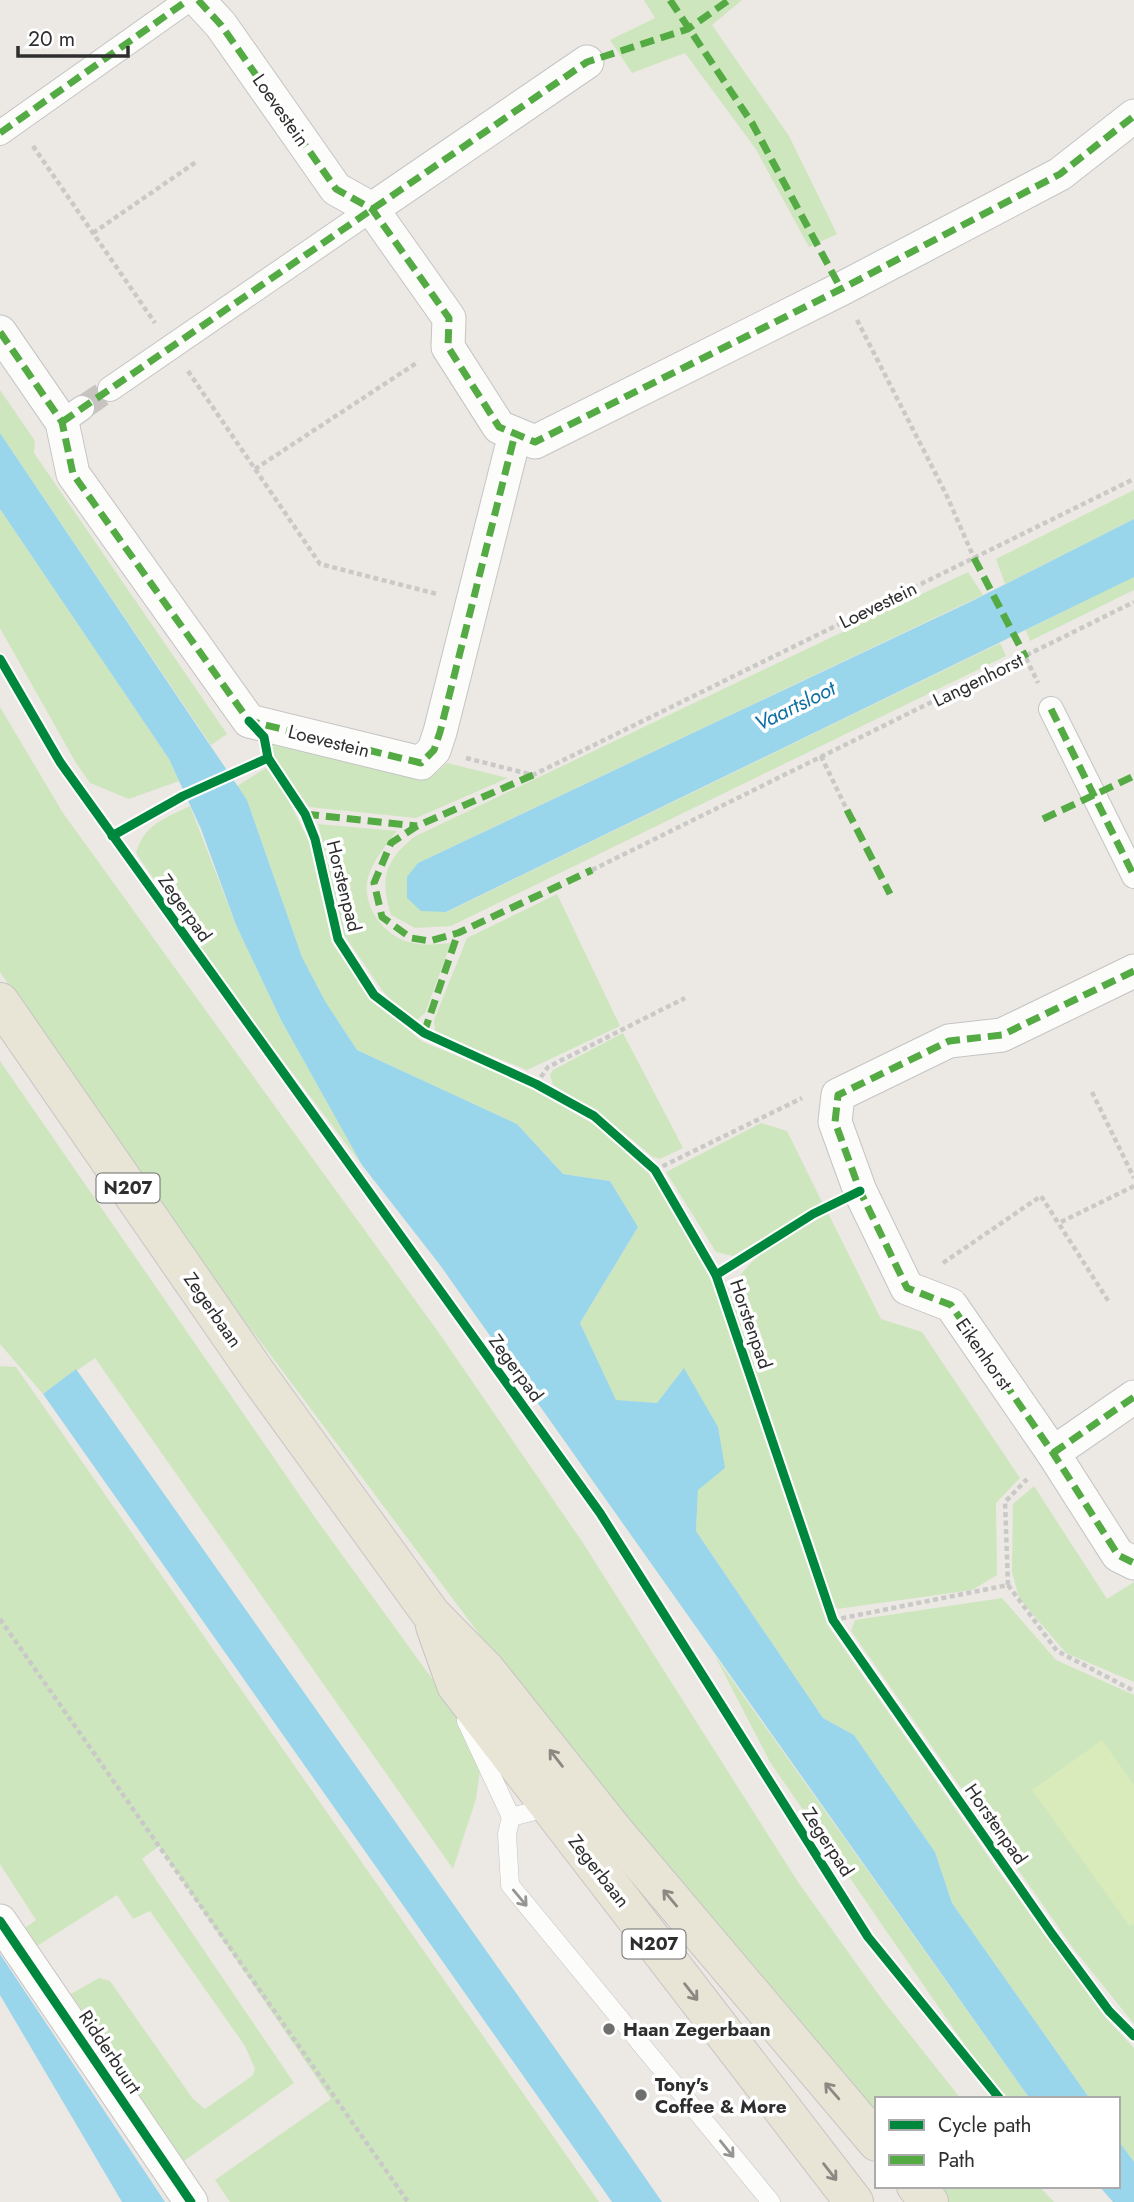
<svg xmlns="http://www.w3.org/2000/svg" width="1134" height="2202" font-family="Jost,sans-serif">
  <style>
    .green { fill: #cee6be }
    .pitch { fill: #d9eabb }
    .water { fill: #99d6ec }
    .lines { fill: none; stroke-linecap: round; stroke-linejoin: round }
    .pedestrian-tunnel { stroke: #c6c3c0; stroke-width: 24; stroke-dasharray: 24 12; stroke-linecap: butt }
    .service-casing { stroke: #c5c4c5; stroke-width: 19 }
    .pedestrian-casing { stroke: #c5c4c5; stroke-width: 26 }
    .minor-casing { stroke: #c5c4c5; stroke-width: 35 }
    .primary-casing { stroke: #c6c5c4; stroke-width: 40 }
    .path { stroke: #c9c9c8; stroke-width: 4.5; stroke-dasharray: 5 3.5; stroke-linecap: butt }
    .service { stroke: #fcfcfb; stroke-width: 18 }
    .pedestrian { stroke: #fcfcfb; stroke-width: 24 }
    .minor { stroke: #fcfcfb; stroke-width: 33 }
    .primary { stroke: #e8e4d6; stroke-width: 38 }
    .quiet { stroke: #54ab44; stroke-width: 7; stroke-dasharray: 14 7; stroke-linecap: butt }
    .cycleway-casing { stroke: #fff; stroke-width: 13 }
    .cycleway { stroke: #00873e; stroke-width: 9 }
    .oneway { stroke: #8b8982 }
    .oneway2 { stroke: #959594 }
    .poi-dot { fill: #706f6e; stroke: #fff; stroke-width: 2.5 }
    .labels { text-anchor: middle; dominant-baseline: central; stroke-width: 7; stroke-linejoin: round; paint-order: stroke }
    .shield { fill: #fff; stroke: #6d6d6d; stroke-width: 2 }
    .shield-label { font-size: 18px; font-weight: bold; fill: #2e2e2e }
    .street-label { font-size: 19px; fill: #2e2e2e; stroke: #fff }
    .poi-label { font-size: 19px; font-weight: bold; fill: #2e2e2e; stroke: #fff; text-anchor: start }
    .water-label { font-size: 21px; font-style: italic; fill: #0d6fa3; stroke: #fff }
  </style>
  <rect width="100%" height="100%" fill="#ece8e4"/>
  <g class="green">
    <polygon points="644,0 742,0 712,25 789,136 837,234 809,247 755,148 685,53 632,73 610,40 655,18"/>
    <polygon points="0,390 35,441 34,453 227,734 211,745 0,433"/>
    <polygon points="1134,490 1134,519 1005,584 996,559"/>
    <polygon points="0,509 169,759 179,781 129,799 90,783 76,763 0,628"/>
    <path d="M 968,572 L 983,595 L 418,863 L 447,912 L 1000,643 L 1006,656 L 451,926 L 415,928 L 391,915 C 380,878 384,862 414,837 Z"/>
    <polygon points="1134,576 1134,590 1030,641 1026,630"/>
    <polygon points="0,707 63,813 439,1333 583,1543 798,1882 881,1998 961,2099 877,2099 877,2125 652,1865 153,1198 0,972"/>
    <polygon points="256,733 436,773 447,763 508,778 416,818 309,807"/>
    <polygon points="266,768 284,792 309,841 332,943 370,998 423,1042 517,1080 593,1124 622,1146 647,1171 671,1207 699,1254 718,1296 827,1624 997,1869 1105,2017 1134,2048 1134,2162 1118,2140 1118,2099 1090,2099 952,1903 935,1852 854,1735 823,1718 696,1531 698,1490 684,1369 657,1403 616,1401 580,1323 638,1227 610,1181 563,1174 517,1124 357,1050 325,1001 302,957 247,800 237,786"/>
    <path d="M 190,806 L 236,925 L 281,1020 L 362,1165 L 232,993 L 136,853 C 144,824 166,818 190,806 Z"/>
    <path d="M 318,824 L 397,831 C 386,844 369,866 367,883 C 364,911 387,938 413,943 C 425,946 438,944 451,943 L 425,1013 L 416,1021 L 400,1011 L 382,990 L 344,935 Z"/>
    <polygon points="557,894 620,1026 527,1070 435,1033 434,1020 467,938"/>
    <polygon points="623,1033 683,1148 660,1159 653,1157 597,1111 553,1085 550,1075 553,1070"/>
    <polygon points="0,1061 314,1516 483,1749 476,1799 453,1869 95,1358 43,1394 0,1344"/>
    <polygon points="761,1123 787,1131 822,1202 733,1256 716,1252 666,1172"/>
    <path d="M 828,1213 L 881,1319 L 922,1332 L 1020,1478 L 996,1503 L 997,1575 L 972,1590 L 837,1609 L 833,1601 L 730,1300 C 739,1255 792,1236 828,1213 Z"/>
    <polygon points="0,1366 16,1367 599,2202 230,2202 215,2180 331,2099 159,1846 142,1859 294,2083 184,2161 71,1994 99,1978 110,1981 193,2099 205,2109 252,2076 255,2069 245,2046 150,1911 133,1919 117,1895 37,1946 25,1928 36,1920 0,1864"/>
    <polygon points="1034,1486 1107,1599 1134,1582 1134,1682 1066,1653 1019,1598 1012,1572 1013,1504"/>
    <polygon points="1002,1598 1056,1660 1134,1695 1134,2024 1073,1948 851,1631 855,1620"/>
    <polygon points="715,1656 1030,2099 1007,2099 971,2054 770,1762"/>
    <polygon points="929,2186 1039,2186 1054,2202 943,2202"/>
  </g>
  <polygon class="pitch" points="1102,1740 1134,1785 1134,1924 1130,1927 1032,1790"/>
  <g class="water">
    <polygon points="0,433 247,800 302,957 325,1001 357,1050 517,1124 563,1174 610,1181 638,1227 580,1323 616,1400 657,1403 684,1368 718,1427 725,1468 698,1490 696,1531 823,1718 854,1735 935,1852 952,1903 1090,2099 1030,2099 440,1265 362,1165 281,1020 236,925 201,829 169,759 0,509"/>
    <polygon points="1134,519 1134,577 446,912 421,911 407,898 407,877 418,863 972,601"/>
    <polygon points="76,1369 595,2105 662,2202 612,2202 43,1394"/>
    <polygon points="0,1954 165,2202 122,2202 0,1995"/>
    <polygon points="1118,2140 1134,2162 1134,2202 1113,2202 1099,2186 1118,2186"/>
  </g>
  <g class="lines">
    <polyline class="pedestrian-tunnel" points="82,408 110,389"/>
    <defs>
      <g id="service">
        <polyline points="466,1721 511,1817"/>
        <polyline points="550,1807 511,1817 507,1834 510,1885 771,2202"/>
      </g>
      <g id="pedestrian">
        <polyline points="0,133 188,0"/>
        <polyline points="110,389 372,209"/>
        <polyline points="62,422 82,408"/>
        <polyline points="1051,709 1134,876"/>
      </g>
      <g id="minor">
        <polyline points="198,0 221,25 336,189 372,209 449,318 448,347 499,427 535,442 841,289 1060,174 1134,116"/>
        <polyline points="372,209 587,62"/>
        <polyline points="0,332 62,422 73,474 249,721 421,763 434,750 440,732 515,434"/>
        <polyline points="1134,971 1002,1035 949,1041 838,1095 835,1122 860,1191 907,1288 951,1305 1053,1453 1118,1555 1134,1563"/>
        <polyline points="1053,1453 1134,1397"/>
        <polyline points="0,1921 191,2202"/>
      </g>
      <g id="primary">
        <polyline points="0,1002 257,1374 431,1614 486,1670 614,1831 877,2142"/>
        <polyline points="435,1626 456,1685 854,2202"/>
        <polyline points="916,2186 929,2202"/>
      </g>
    </defs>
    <use href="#service" class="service-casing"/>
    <use href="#pedestrian" class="pedestrian-casing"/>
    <use href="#minor" class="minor-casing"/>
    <use href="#primary" class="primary-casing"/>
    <g class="path">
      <polyline points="33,146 155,323"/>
      <polyline points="93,233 196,162"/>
      <polyline points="857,320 946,494 974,558"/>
      <polyline points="188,371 320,564 437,594"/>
      <polyline points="255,469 418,362"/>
      <polyline points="1026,658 1038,683"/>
      <polyline points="821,756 847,810"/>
      <polyline points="466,758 533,775 1134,479"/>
      <polyline points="592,870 1134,602"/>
      <polyline points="536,1084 548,1067 685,998"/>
      <polyline points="1092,1092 1134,1178"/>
      <polyline points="655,1170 802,1098"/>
      <polyline points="1061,1222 1134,1186"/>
      <polyline points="943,1263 1041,1196 1109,1302"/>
      <polyline points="1008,1585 1005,1502 1027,1479"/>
      <polyline points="0,1619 408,2202"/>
      <polyline points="833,1620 1008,1585 1057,1651 1134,1691"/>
    </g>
    <use href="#service" class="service"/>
    <use href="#pedestrian" class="pedestrian"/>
    <use href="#minor" class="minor"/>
    <use href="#primary" class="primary"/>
    <g class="quiet">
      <polyline points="198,0 221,25 336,189 372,209 449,318 448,347 499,427 535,442 841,289 1060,174 1134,116"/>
      <polyline points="670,0 752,123 841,289"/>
      <polyline points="0,133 188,0"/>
      <polyline points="0,332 62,422 73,474 249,721 421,763 434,750 440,732 515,434"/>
      <polyline points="62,422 587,62 688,29 729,0"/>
      <polyline points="974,558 1026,658"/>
      <polyline points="1051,709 1134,876"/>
      <polyline points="533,775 417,826 391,843 374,883 382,917 411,938 430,941 458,933 592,870"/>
      <polyline points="847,810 890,894"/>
      <polyline points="305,814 417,826"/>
      <polyline points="1043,819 1134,776"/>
      <polyline points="1134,971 1002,1035 949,1041 838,1095 835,1122 860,1191 907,1288 951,1305 1053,1453 1118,1555 1134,1563"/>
      <polyline points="424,1033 458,933"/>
      <polyline points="1053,1453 1134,1397"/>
    </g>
    <defs>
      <g id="cycleway">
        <polyline points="0,659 60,762 600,1513 868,1937 1000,2099"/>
        <polyline points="249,721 264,737 268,758 305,814 315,839 338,939 374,995 424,1033 536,1084 594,1116 655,1170 716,1275 833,1620 1052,1934 1109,2011 1134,2036"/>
        <polyline points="112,836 183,796 268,758"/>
        <polyline points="716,1275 813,1214 860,1191"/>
        <polyline points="0,1921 191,2202"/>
      </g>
    </defs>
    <use href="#cycleway" class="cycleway-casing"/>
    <use href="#cycleway" class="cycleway"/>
  </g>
  <defs><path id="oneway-shaft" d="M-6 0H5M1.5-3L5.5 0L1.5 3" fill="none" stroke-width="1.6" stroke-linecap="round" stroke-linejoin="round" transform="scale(1.75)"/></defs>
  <g class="oneway">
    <use href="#oneway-shaft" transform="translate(556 1758) rotate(-128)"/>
    <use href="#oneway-shaft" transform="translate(670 1898) rotate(-130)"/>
    <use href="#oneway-shaft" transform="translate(691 1992) rotate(52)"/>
    <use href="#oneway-shaft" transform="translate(832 2091) rotate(-131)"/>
    <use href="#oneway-shaft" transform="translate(830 2172) rotate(52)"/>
  </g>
  <g class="oneway2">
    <use href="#oneway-shaft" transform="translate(520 1898) rotate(50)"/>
    <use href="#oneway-shaft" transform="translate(727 2149) rotate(51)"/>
  </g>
  <g class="poi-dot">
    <circle cx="609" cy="2029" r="7"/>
    <circle cx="641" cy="2095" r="7"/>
  </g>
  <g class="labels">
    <g class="shield">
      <rect x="96.5" y="1173.5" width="63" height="29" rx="5"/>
      <rect x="622.5" y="1929.5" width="63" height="29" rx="5"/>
    </g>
    <g class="shield-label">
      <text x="128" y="1188">N207</text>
      <text x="654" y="1944">N207</text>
    </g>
    <g class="street-label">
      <text transform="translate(281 110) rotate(55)">Loevestein</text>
      <text transform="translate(878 605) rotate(-26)">Loevestein</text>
      <text transform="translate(978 680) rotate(-26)">Langenhorst</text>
      <text transform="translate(329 741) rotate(14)">Loevestein</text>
      <text transform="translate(344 886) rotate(76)">Horstenpad</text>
      <text transform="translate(185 908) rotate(55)">Zegerpad</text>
      <text transform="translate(213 1310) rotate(55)">Zegerbaan</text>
      <text transform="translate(751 1324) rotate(71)">Horstenpad</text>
      <text transform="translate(984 1354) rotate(55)">Eikenhorst</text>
      <text transform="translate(516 1368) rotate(54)">Zegerpad</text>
      <text transform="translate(996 1824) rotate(55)">Horstenpad</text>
      <text transform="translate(828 1842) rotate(57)">Zegerpad</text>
      <text transform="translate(599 1871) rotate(52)">Zegerbaan</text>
      <text transform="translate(110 2052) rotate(56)">Ridderbuurt</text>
    </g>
    <g class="poi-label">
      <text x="623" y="2029">Haan Zegerbaan</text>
      <text x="655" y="2084">Tony's<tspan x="655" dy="22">Coffee &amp; More</tspan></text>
    </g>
    <g class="water-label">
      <text transform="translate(795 706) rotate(-26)">Vaartsloot</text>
    </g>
  </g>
  <rect x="875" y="2097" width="245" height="91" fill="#ffffff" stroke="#ababab" stroke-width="2"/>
  <rect x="889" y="2120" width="35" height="10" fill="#00873e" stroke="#ababab" stroke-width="2"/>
  <text x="938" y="2132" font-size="21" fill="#2e2e2e">Cycle path</text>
  <rect x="889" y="2155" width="35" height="10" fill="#54ab44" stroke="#ababab" stroke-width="2"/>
  <text x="938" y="2167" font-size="21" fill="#2e2e2e">Path</text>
  <path d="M18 46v10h110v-10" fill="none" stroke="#2e2e2e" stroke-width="3.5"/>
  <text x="28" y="46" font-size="21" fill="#2e2e2e" stroke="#ffffff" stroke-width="5" paint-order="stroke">20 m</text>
</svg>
